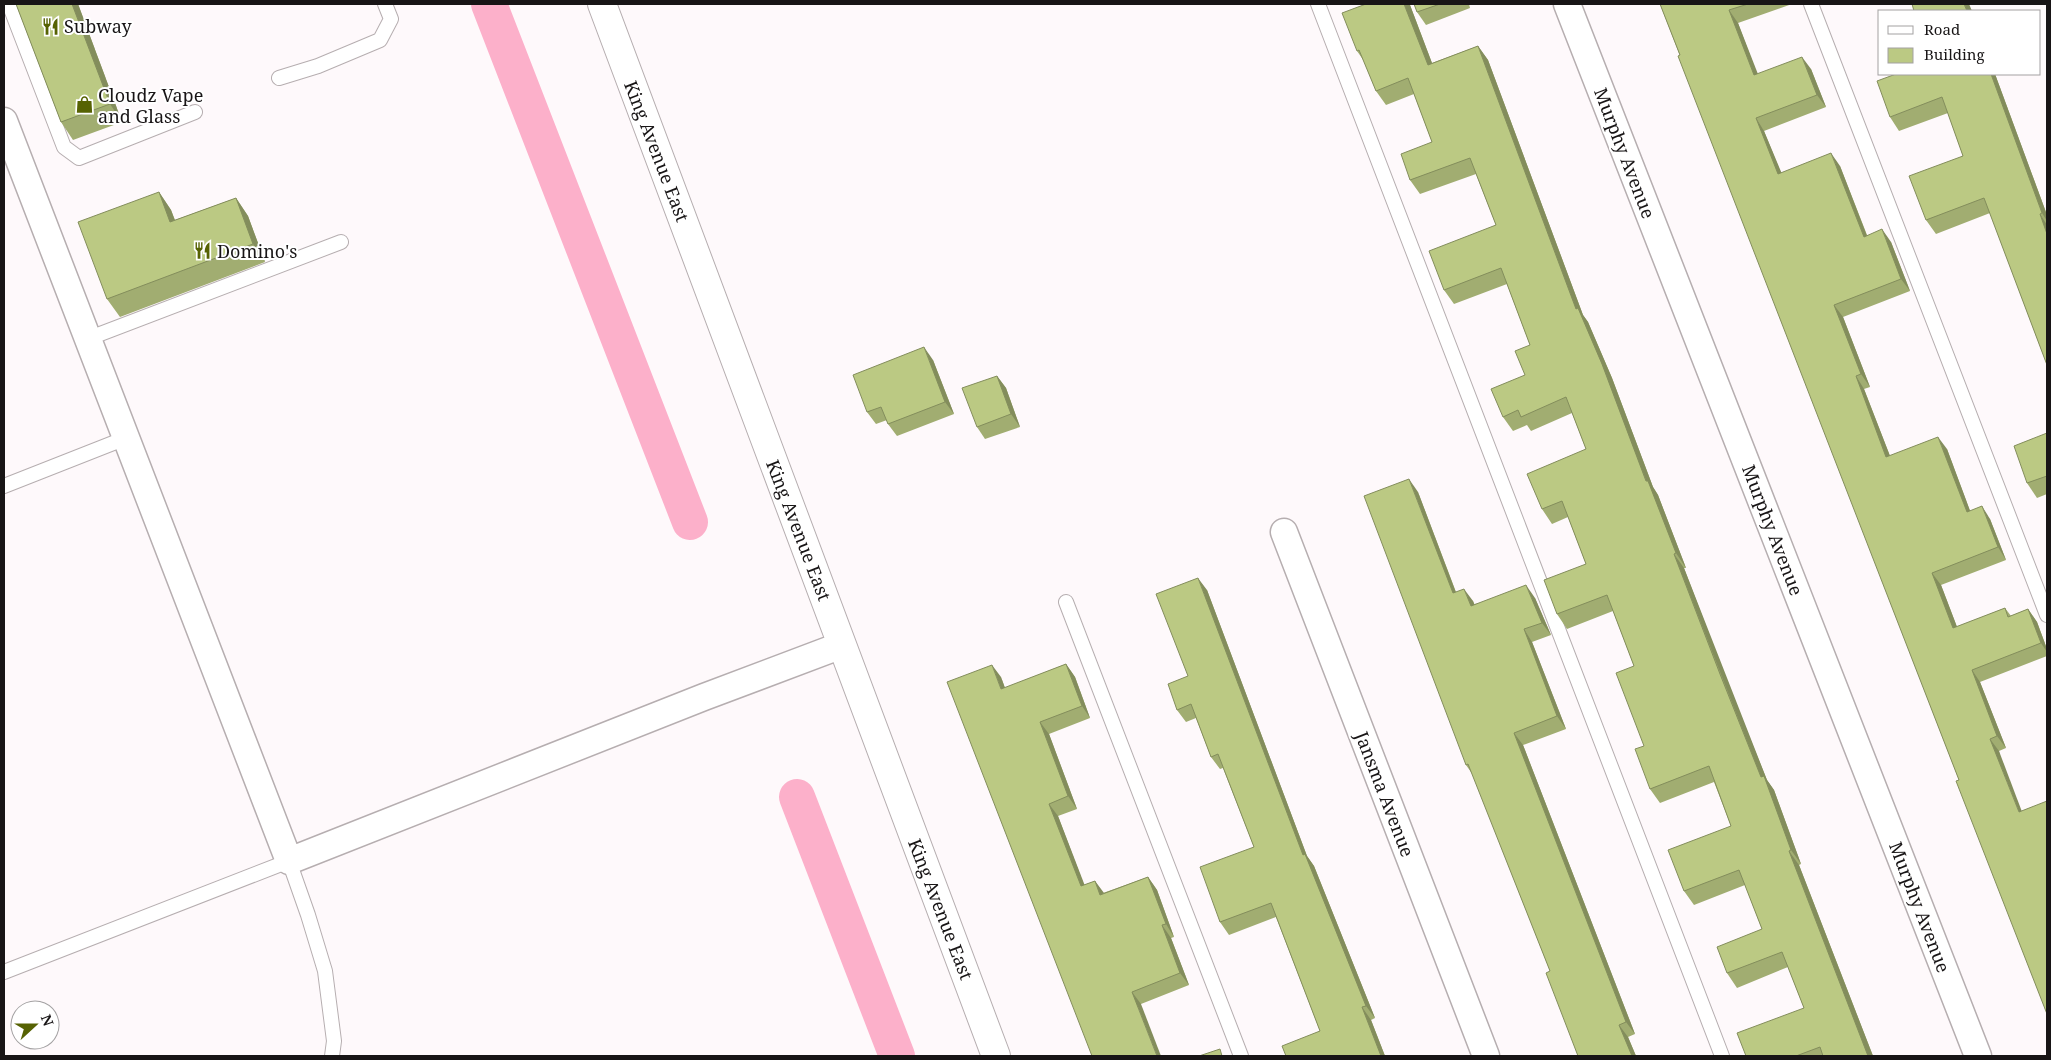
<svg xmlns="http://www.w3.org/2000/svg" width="2051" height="1060" font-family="'Noto Serif',serif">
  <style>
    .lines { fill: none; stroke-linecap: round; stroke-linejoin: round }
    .canal { stroke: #fcb0ca; stroke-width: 36 }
    .lane-casing { stroke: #b6aeb0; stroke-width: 16 }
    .street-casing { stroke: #b6aeb0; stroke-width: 29 }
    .secondary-casing { stroke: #b6aeb0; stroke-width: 30 }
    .lane { stroke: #fff; stroke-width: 14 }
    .street { stroke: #fff; stroke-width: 26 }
    .secondary { stroke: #fff; stroke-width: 28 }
    .wall { fill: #a1ad71 }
    .shaded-wall { fill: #838d5c }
    .building { fill: #bbc983; stroke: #838d5c }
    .labels { text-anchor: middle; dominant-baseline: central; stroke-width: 4; stroke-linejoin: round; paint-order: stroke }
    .poi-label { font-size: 18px; fill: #181516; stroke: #fff; text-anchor: start }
    .street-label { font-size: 18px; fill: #181516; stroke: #fff }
  </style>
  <rect width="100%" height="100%" fill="#fef9fb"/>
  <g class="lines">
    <g class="canal">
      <polyline points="489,4 690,522"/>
      <polyline points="797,797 897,1056"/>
    </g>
    <defs>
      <g id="lane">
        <polyline points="9,4 64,147 79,158 195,112"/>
        <polyline points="1318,4 1722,1056"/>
        <polyline points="1811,4 2047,615"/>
        <polyline points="279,78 318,66 380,40 391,19 385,4"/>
        <polyline points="87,339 341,242"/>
        <polyline points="4,486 126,438"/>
        <polyline points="1066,602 1241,1056"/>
        <polyline points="4,972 289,861 308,915 325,971 334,1041 332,1056"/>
      </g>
      <g id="street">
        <polyline points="1567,4 1978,1056"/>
        <polyline points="4,121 289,861 704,697 842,645"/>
        <polyline points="1284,532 1486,1056"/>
      </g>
      <polyline id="secondary" points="602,4 996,1056"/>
    </defs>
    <use href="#lane" class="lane-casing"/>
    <use href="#street" class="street-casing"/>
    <use href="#secondary" class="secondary-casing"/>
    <use href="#lane" class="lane"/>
    <use href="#street" class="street"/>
    <use href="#secondary" class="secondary"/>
  </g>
  <g class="wall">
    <polygon points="16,4 78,4 122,122 73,140 61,122"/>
    <polygon points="1414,4 1469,4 1470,8 1426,25 1417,12"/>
    <polygon points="1660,4 1792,4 1738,23 1757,74 1811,69 1826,107 1764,131 1781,173 1840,166 1867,235 1891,242 1910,291 1843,317 1870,387 1864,389 1890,456 1947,449 1970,511 1990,519 2006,560 1941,585 1957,627 2005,608 2011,616 2028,609 2037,622 2047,649 2047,656 1980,682 2006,748 1999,751 2047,1014 1959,780"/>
    <polygon points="1410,5 1432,63 1478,46 1488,60 1583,315 1588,322 1612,378 1653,487 1658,495 1686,568 1684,568 1730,689 1767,780 1774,790 1801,864 1799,865 1873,1056 1746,1056 1804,1008 1788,967 1737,988 1727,973 1762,929 1745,885 1694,905 1684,891 1731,826 1714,782 1660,803 1650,789 1634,666 1613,611 1567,629 1557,614 1586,564 1568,517 1552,524 1542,509 1586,449 1572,413 1531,431 1527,425 1513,431 1503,417 1525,375 1530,345 1507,284 1454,304 1444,290 1496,225 1476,174 1420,194 1410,180 1432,142 1414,94 1386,105 1376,91 1364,61 1357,51"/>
    <polygon points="1995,74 2047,215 2047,365 1990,213 1936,234 1926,220 1963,156 1948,113 1899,131 1890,117"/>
    <polygon points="159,192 171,210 175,220 236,198 248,216 265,262 120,317 107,299"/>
    <polygon points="933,360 954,414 897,436 888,424 887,420 876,424 867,412"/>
    <polygon points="997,376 1006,388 1020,427 985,439 977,427"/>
    <polygon points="2047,433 2047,494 2037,498 2027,483"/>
    <polygon points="1418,492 1456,592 1473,601 1474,604 1535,598 1551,635 1532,642 1566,729 1523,745 1635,1034 1628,1037 1636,1056 1578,1056 1550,971 1473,775 1466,765"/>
    <polygon points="1207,590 1307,856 1314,866 1375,1018 1371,1020 1385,1056 1286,1056 1320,1031 1276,917 1229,935 1220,922 1254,847 1223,768 1220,769 1211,757 1196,718 1186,722 1177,710 1188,676"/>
    <polygon points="1066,664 1075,677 1090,718 1049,734 1077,809 1058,816 1084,885 1095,881 1103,893 1148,877 1157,890 1174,937 1171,938 1189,985 1141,1004 1092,1056 1001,677 1005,688"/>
  </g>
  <g class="shaded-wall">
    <polygon points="72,4 78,4 122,122 110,104"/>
    <polygon points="1404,4 1408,4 1410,5 1438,79 1428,65"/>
    <polygon points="1964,4 1969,4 1972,11 1967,11"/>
    <polygon points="1729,10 1738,23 1763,87 1754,75"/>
    <polygon points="1478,46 1488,60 1583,315 1588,322 1612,378 1653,487 1658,495 1686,568 1676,553 1576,309"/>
    <polygon points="1802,57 1811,69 1826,107 1817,95"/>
    <polygon points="1991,74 1995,74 2047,215 2047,221 2042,213"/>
    <polygon points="1756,118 1764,131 1787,186 1778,174"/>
    <polygon points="1831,153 1840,166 1872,249 1864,237"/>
    <polygon points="159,192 171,210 182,240 170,222"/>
    <polygon points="236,198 248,216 265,262 253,244"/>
    <polygon points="2040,214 2047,225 2047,234"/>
    <polygon points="1882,229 1891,242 1910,291 1901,279"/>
    <polygon points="1834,305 1843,317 1870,387 1861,374"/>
    <polygon points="924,347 933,360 954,414 945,402"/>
    <polygon points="997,376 1006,388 1020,427 1011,414"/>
    <polygon points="1856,376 1864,389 1895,469 1886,457"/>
    <polygon points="1938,437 1947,449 1975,524 1967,512"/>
    <polygon points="1409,479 1418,492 1461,606 1453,593"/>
    <polygon points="1982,506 1990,519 2006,560 1998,547"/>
    <polygon points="1674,554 1684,568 1767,780 1774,790 1801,864 1791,850 1761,777"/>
    <polygon points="1932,573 1941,585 1962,640 1953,628"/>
    <polygon points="1198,578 1207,590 1307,856 1314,866 1375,1018 1366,1006 1303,855"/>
    <polygon points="1526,585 1535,598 1551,635 1542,623"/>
    <polygon points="1464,589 1473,601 1480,618 1471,606"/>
    <polygon points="2028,609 2037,622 2047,649 2047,652 2041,643"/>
    <polygon points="1524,629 1532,642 1566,729 1557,716"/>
    <polygon points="1066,664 1075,677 1090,718 1082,706"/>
    <polygon points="992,665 1001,677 1010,702 1001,689"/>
    <polygon points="1972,670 1980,682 2006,748 1997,736"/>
    <polygon points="1040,722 1049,734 1077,809 1068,796"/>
    <polygon points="1514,733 1523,745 1635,1034 1626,1022"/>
    <polygon points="1990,739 1999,751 2027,825 2019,812"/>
    <polygon points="1049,804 1058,816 1090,899 1081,886"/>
    <polygon points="1789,851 1799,865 1873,1056 1868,1056"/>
    <polygon points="1148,877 1157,890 1174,937 1166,924"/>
    <polygon points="1095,881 1104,893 1100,895"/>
    <polygon points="1162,925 1171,938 1189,985 1180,973"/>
    <polygon points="1132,992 1141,1004 1161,1056 1157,1056"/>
    <polygon points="1362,1007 1371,1020 1385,1056 1381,1056"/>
    <polygon points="1619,1025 1628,1037 1636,1056 1632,1056"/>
  </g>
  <g class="building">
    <polygon points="16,4 72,4 110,104 61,122"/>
    <polygon points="1366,4 1404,4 1428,65 1478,46 1576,309 1578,308 1602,364 1646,481 1648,481 1676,553 1674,554 1720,674 1761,777 1764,776 1791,850 1789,851 1868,1056 1823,1056 1820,1047 1796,1056 1746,1056 1737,1033 1804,1008 1782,952 1727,973 1717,947 1762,929 1739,870 1684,891 1668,850 1731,826 1709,766 1650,789 1635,749 1644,746 1616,673 1634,666 1607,595 1557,614 1544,580 1586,564 1562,501 1542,509 1527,474 1586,449 1566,397 1521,417 1518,410 1503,417 1491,389 1525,375 1515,351 1530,345 1501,268 1444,290 1429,251 1496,225 1470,158 1410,180 1401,154 1432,142 1408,78 1376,91 1359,50 1357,51 1342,13"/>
    <polygon points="1414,4 1440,4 1417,12"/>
    <polygon points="1660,4 1748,4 1729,10 1754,75 1802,57 1817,95 1756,118 1778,174 1831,153 1864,237 1882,229 1901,279 1834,305 1861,374 1856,376 1886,457 1938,437 1967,512 1982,506 1998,547 1932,573 1953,628 2005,608 2008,617 2028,609 2041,643 1972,670 1997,736 1990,739 2019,812 2047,801 2047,1014 1956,781 1959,780 1678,56 1680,55"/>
    <polygon points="1912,4 1964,4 1967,11 1914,11"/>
    <polygon points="1896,74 1991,74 2042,213 2040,214 2047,234 2047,365 1984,198 1926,220 1909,176 1963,156 1942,97 1890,117 1877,81"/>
    <polygon points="159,192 170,222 236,198 253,244 107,299 78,222"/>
    <polygon points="924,347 945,402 888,424 881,407 867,412 853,375"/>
    <polygon points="997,376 1011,414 977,427 962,388"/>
    <polygon points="2047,433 2047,476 2027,483 2014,446"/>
    <polygon points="1409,479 1453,593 1464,589 1471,606 1526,585 1542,623 1524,629 1557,716 1514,733 1626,1022 1619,1025 1632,1056 1578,1056 1546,973 1550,971 1468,764 1466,765 1364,496"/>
    <polygon points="1198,578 1303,855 1305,854 1366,1006 1362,1007 1381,1056 1286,1056 1282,1046 1320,1031 1271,903 1220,922 1200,867 1254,847 1218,754 1211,757 1191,704 1177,710 1168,684 1188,676 1156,594"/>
    <polygon points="1066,664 1082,706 1040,722 1068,796 1049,804 1081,886 1095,881 1100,895 1148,877 1166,924 1162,925 1180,973 1132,992 1157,1056 1092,1056 947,682 992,665 1001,689"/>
    <polygon points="1220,1049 1222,1056 1199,1056"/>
  </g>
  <defs>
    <symbol id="restaurant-bare" viewBox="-9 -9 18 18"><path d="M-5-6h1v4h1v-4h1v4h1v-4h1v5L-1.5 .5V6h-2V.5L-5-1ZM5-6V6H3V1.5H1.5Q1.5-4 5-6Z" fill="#566203" stroke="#fff" stroke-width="2.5" paint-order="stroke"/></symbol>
    <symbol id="shop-bare" viewBox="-9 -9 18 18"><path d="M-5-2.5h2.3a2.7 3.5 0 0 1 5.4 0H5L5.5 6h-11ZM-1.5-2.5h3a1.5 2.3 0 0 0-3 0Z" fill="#566203" stroke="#fff" stroke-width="2.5" paint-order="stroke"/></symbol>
  </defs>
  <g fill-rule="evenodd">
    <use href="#restaurant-bare" x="38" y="14" width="25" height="25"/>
    <use href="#shop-bare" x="72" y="92" width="25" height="25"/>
    <use href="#restaurant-bare" x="190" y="238" width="25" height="25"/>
  </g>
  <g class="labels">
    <g class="poi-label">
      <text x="64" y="26">Subway</text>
      <text x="98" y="95">Cloudz Vape<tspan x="98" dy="21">and Glass</tspan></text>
      <text x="217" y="251">Domino's</text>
    </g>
    <g class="street-label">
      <text transform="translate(657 151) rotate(69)">King Avenue East</text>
      <text transform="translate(1625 153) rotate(69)">Murphy Avenue</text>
      <text transform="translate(799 530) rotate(69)">King Avenue East</text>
      <text transform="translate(1773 530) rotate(69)">Murphy Avenue</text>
      <text transform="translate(1385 794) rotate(69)">Jansma Avenue</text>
      <text transform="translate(1920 907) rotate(69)">Murphy Avenue</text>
      <text transform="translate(941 909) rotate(69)">King Avenue East</text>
    </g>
  </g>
  <rect width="2051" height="1060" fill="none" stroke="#181516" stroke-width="10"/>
  <rect x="1878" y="10" width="162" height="65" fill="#ffffff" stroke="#a3a1a2"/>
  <rect x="1888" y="26" width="25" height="8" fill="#ffffff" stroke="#a3a1a2"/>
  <text x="1924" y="35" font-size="15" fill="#181516">Road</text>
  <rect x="1888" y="48" width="25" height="15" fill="#bbc983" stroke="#a3a1a2"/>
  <text x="1924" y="60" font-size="15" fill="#181516">Building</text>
  <g transform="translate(35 1025) rotate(69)"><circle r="24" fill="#ffffff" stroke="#a3a1a2"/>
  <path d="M0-4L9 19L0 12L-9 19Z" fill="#566203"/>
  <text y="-8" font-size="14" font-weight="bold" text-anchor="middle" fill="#181516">N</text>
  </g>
</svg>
